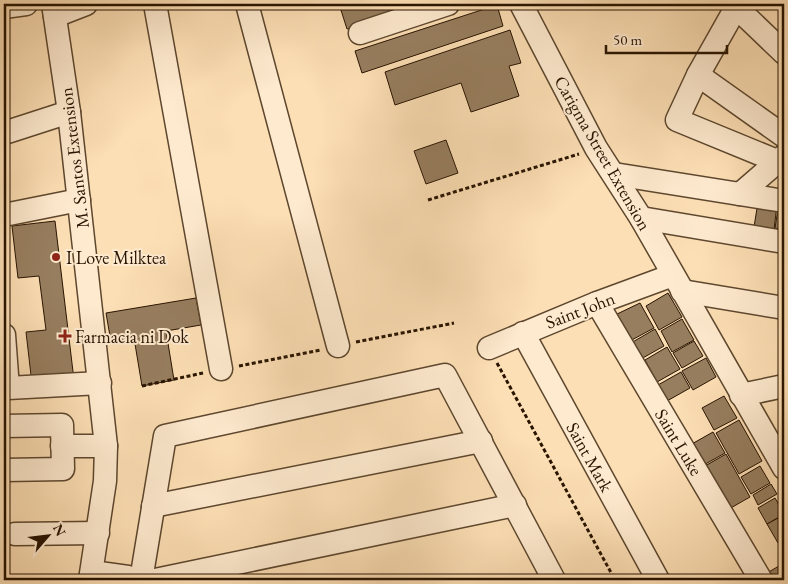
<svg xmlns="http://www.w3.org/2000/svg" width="788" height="584" font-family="'EB Garamond',serif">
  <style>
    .building { fill: #977e5f; stroke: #281401 }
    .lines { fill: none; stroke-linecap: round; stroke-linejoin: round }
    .minor-casing { stroke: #5d472e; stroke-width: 25 }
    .path { stroke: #281401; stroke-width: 3; stroke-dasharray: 4 2.5; stroke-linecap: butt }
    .minor { stroke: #feeacf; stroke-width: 22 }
    .poi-dot { fill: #8f2418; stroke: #feeacf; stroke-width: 2 }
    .labels { text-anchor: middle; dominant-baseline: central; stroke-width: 4; stroke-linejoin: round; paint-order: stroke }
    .street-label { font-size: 18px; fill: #281401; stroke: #feeacf }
    .poi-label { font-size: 18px; fill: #281401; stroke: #feeacf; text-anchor: start }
  </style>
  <rect width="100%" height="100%" fill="#fddfb5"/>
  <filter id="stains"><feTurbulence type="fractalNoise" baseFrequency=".004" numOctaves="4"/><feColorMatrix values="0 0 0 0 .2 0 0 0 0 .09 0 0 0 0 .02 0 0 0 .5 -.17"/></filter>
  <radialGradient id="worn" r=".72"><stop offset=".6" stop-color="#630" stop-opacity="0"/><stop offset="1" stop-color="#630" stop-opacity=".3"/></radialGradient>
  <g class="building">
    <polygon points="350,4 426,4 347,29 340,7"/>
    <polygon points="497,5 503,26 362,73 355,51"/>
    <polygon points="510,30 521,63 509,66 519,96 471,112 461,83 395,105 385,72"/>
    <polygon points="446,140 458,173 426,184 414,151"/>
    <polygon points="758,202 777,204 774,230 754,227"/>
    <polygon points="779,202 784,203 784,230 775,228"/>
    <polygon points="55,221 74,380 32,384 26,332 46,330 39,276 18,278 12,226"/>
    <polygon points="668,293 682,317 659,330 646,306"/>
    <polygon points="196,298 201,325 166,331 174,380 142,386 134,338 111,342 106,313"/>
    <polygon points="640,303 654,328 630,341 615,315"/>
    <polygon points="682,319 694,340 672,352 661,331"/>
    <polygon points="655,329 664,346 641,359 631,343"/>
    <polygon points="694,341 703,356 682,368 673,353"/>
    <polygon points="667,347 680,369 657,382 645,360"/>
    <polygon points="706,358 716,377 693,390 682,371"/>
    <polygon points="681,372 690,388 667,401 658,385"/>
    <polygon points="724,396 737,418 714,430 702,408"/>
    <polygon points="739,420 762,461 739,474 716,433"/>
    <polygon points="713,432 725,453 702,466 690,445"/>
    <polygon points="726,454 750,497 722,513 698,470"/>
    <polygon points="760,466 770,483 751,494 741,477"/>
    <polygon points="771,484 777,494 758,505 753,495"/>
    <polygon points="775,498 784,514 767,524 758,508"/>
    <polygon points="784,515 784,540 778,543 767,524"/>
    <polygon points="784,563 784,580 771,580 767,573"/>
  </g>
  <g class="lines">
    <defs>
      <g id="minor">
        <polyline points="53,4 69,112 106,446 105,481 90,580"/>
        <polyline points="155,4 221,369"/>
        <polyline points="247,4 338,346"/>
        <polyline points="521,4 596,148 641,218 784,468"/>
        <polyline points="738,4 698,75 677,120 777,161"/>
        <polyline points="4,7 26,4"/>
        <polyline points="736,7 784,53"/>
        <polyline points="55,16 86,4"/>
        <polyline points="360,33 448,4"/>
        <polyline points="698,75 784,136"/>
        <polyline points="4,133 69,112"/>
        <polyline points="614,174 784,201"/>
        <polyline points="740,194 784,156"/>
        <polyline points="4,215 79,200"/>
        <polyline points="641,218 784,242"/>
        <polyline points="682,291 784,308"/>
        <polyline points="597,303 761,580"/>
        <polyline points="523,333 658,580"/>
        <polyline points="4,335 8,388 100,383"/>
        <polyline points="489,348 597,303 673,275"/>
        <polyline points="741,395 784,386"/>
        <polyline points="4,426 62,425 63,469 4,470"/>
        <polyline points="62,446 106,446"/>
        <polyline points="153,506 481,441"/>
        <polyline points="15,534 98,533"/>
        <polyline points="92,572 128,577 134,580"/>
        <polyline points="141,580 165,436 445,375 554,580"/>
        <polyline points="155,580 515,505"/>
      </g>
    </defs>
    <use href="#minor" class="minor-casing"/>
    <g class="path">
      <polyline points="428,200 579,154"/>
      <polyline points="356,342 454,323"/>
      <polyline points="497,363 615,580"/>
      <polyline points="239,366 321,350"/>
      <polyline points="142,386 203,373"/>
    </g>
    <use href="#minor" class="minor"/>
  </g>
  <g class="poi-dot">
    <circle cx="56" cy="257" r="5"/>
    <path d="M62.5 328.5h5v5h5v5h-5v5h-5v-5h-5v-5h5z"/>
  </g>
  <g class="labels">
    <g class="street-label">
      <text transform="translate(603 153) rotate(60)">Carigma Street Extension</text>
      <text transform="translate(74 158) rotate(-97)">M. Santos Extension</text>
      <text transform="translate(580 310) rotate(-21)">Saint John</text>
      <text transform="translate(679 442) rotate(59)">Saint Luke</text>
      <text transform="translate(590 457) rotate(61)">Saint Mark</text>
    </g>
    <g class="poi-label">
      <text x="66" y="257">I Love Milktea</text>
      <text x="75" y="336">Farmacia ni Dok</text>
    </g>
  </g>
  <rect width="788" height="584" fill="none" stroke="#fddfb5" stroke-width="20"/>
  <rect x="5" y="5" width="778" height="574" fill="none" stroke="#281401" stroke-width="2.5"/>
  <rect x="10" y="10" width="768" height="564" fill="none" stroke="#281401"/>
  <g transform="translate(48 536) rotate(62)" stroke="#feeacf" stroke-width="4" paint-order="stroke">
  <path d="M0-4L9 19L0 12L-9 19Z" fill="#281401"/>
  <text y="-8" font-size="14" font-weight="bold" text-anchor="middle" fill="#281401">N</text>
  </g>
  <path d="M606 45v8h121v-8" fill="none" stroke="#281401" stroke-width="2.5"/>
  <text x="613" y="45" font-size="15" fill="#281401" stroke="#feeacf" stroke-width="4" paint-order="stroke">50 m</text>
  <rect width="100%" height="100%" filter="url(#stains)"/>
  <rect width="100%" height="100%" fill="url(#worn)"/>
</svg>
